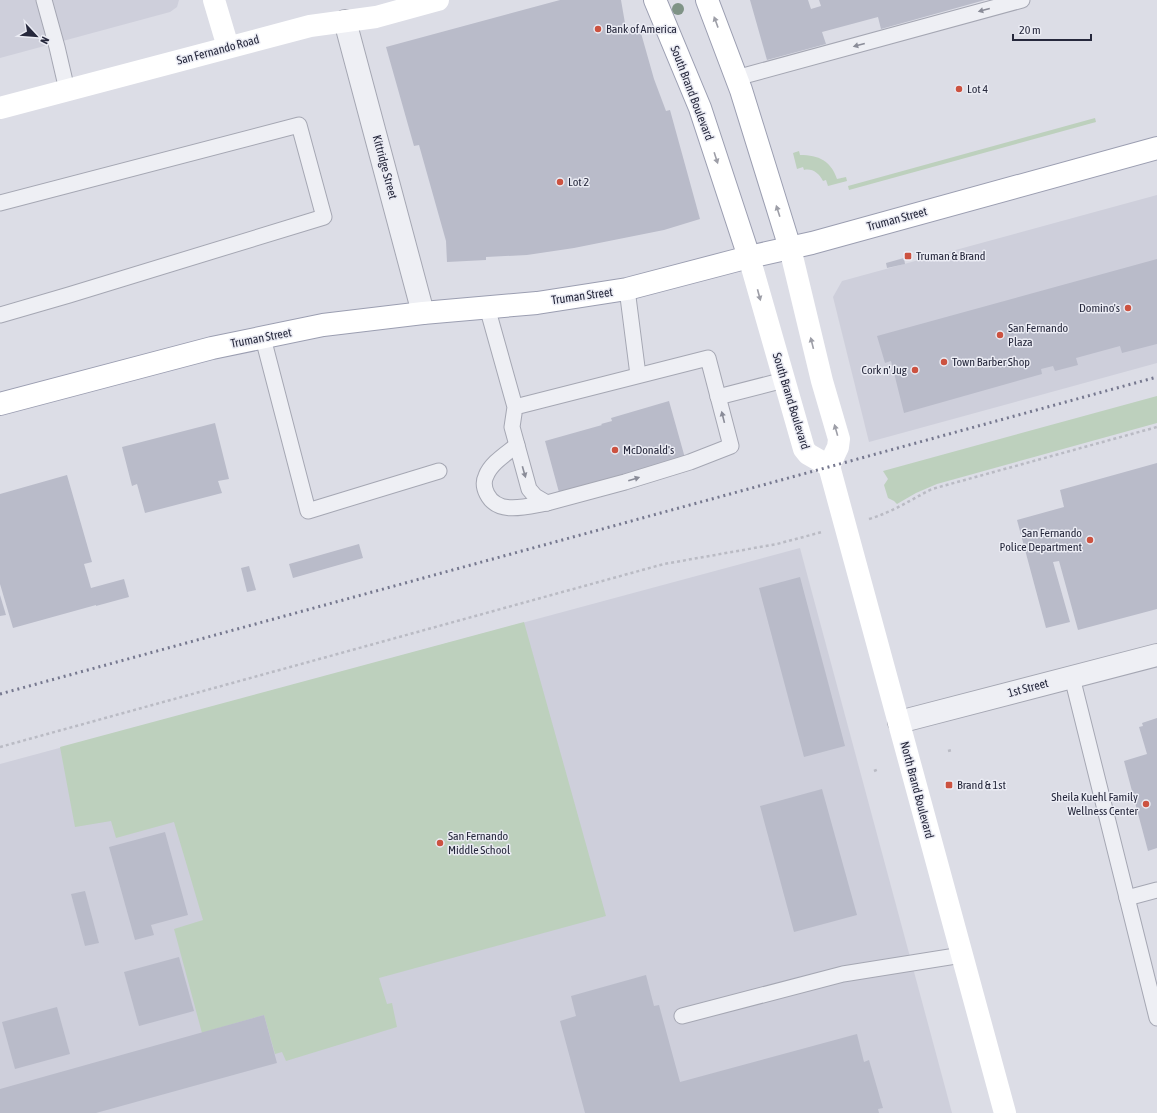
<svg xmlns="http://www.w3.org/2000/svg" width="1157" height="1113" font-family="'Asap Condensed',sans-serif">
  <style>
    .built { fill: #cecfdb }
    .green { fill: #bdd0bd }
    .building { fill: #b9bbc9 }
    .lines { fill: none; stroke-linecap: round; stroke-linejoin: round }
    .lane-casing { stroke: #a5a7b3; stroke-width: 17 }
    .street-casing { stroke: #a5a7b3; stroke-width: 24 }
    .primary-casing { stroke: #9b9eb1; stroke-width: 24 }
    .path { stroke: #babbc4; stroke-width: 2.5; stroke-dasharray: 3 3; stroke-linecap: butt }
    .lane { stroke: #eeeff4; stroke-width: 15 }
    .street { stroke: #eeeff4; stroke-width: 22 }
    .secondary { stroke: #fff; stroke-width: 22 }
    .primary { stroke: #fff; stroke-width: 22 }
    .rail { stroke: #76788f; stroke-width: 3; stroke-dasharray: 2 4; stroke-linecap: butt }
    .tree { fill: #7f9386 }
    .oneway { fill: #8a8c98 }
    .oneway2 { fill: #9d9ea7 }
    .poi-dot { fill: #cc5240; stroke: #ebecf4; stroke-width: 1.5 }
    .labels { text-anchor: middle; dominant-baseline: central; stroke-width: 3; stroke-linejoin: round; paint-order: stroke }
    .poi-label { font-size: 12px; fill: #26283c; stroke: #ebecf4; text-anchor: start }
    .street-label { font-size: 12px; fill: #26283c; stroke: #ebecf4 }
  </style>
  <rect width="100%" height="100%" fill="#dcdde6"/>
  <g class="built">
    <polygon points="0,0 179,0 177,7 170,12 0,58"/>
    <polygon points="1157,195 1157,363 869,442 833,297 842,281"/>
    <polygon points="800,548 952,1113 0,1113 0,764"/>
  </g>
  <g class="green">
    <polygon points="1095,118 1096,122 849,190 848,186"/>
    <path d="M 799,151 L 800,155 C 819,155 831,161 837,179 L 846,177 L 847,181 L 828,186 L 826,180 L 823,181 C 819,173 812,168 804,170 L 803,167 L 797,169 L 793,153 Z"/>
    <polygon points="1157,396 1157,423 937,484 916,493 897,504 894,501 888,498 884,485 888,479 883,471"/>
    <polygon points="524,622 606,916 379,978 387,1004 392,1003 397,1027 286,1061 282,1052 275,1054 264,1015 202,1033 174,929 203,920 174,822 116,838 111,821 75,827 60,747"/>
  </g>
  <g class="building">
    <polygon points="560,0 621,0 626,29 639,26 654,79 666,111 670,110 700,219 664,230 574,248 527,255 486,257 486,260 447,262 446,241 419,145 414,146 386,47"/>
    <polygon points="750,0 808,0 811,9 821,6 819,0 985,0 881,29 878,17 822,32 826,44 767,60"/>
    <polygon points="904,258 905,264 887,268 886,263"/>
    <polygon points="1157,259 1157,344 1122,353 1120,346 1076,358 1078,365 1055,371 1053,366 1041,369 1042,374 904,413 891,361 885,363 877,336"/>
    <polygon points="669,401 685,458 609,483 608,479 571,489 560,496 545,441 602,425 601,424 612,421 611,418"/>
    <polygon points="215,423 229,479 218,481 222,493 145,513 137,484 132,486 122,447"/>
    <polygon points="1157,463 1157,609 1078,630 1059,561 1053,562 1070,622 1046,628 1017,520 1064,507 1060,490"/>
    <polygon points="67,475 92,562 84,564 91,588 124,579 129,597 96,606 96,605 13,628 0,584 0,494"/>
    <polygon points="359,544 363,558 293,578 289,564"/>
    <polygon points="249,566 256,590 247,592 241,568"/>
    <polygon points="800,577 845,746 804,757 759,588"/>
    <polygon points="0,595 6,615 0,616"/>
    <polygon points="1157,718 1157,848 1148,851 1124,761 1147,754 1139,727 1143,726 1142,723"/>
    <polygon points="822,789 857,915 794,932 760,806"/>
    <polygon points="165,832 188,915 151,925 154,935 135,940 109,847"/>
    <polygon points="85,891 99,943 85,946 71,894"/>
    <polygon points="179,957 194,1011 139,1026 124,972"/>
    <polygon points="646,975 654,1006 659,1005 680,1082 857,1034 864,1062 869,1060 883,1108 878,1109 879,1113 585,1113 560,1021 576,1016 571,996"/>
    <polygon points="57,1007 70,1054 15,1069 2,1022"/>
    <polygon points="264,1015 277,1063 96,1113 0,1113 0,1089"/>
  </g>
  <g class="lines">
    <defs>
      <g id="lane">
        <polyline points="44,0 57,47 67,90"/>
        <polyline points="736,78 1022,0"/>
        <polyline points="0,203 299,125 324,217 69,295 0,315"/>
        <polyline points="627,289 638,375"/>
        <polyline points="487,307 515,407 512,427 529,489 535,496 547,503 625,482 690,462 731,446 708,358 515,407"/>
        <polyline points="263,338 308,511 439,471"/>
        <polyline points="718,397 784,380"/>
        <path d="M 517,445 C 506,454 491,463 486,476 C 483,482 484,488 487,494 C 498,516 528,506 547,503"/>
        <polyline points="1072,677 1157,1018"/>
        <polyline points="1127,898 1157,890"/>
        <polyline points="682,1016 843,974 962,955"/>
      </g>
      <g id="street">
        <polyline points="345,21 423,313"/>
        <polyline points="899,722 1157,655"/>
      </g>
      <g id="primary">
        <polyline points="655,0 700,108 749,257"/>
        <polyline points="707,0 741,90 790,248"/>
        <polyline points="0,404 212,348 323,325 423,313 537,303 627,289 749,257 812,243 1157,148"/>
      </g>
    </defs>
    <use href="#lane" class="lane-casing"/>
    <use href="#street" class="street-casing"/>
    <use href="#primary" class="primary-casing"/>
    <g class="path">
      <path d="M 869,519 C 893,512 910,500 932,489 L 1157,427"/>
      <polyline points="0,747 664,564 777,544 822,532"/>
      <polyline points="948,751 952,750"/>
      <polyline points="874,771 879,769"/>
    </g>
    <use href="#lane" class="lane"/>
    <use href="#street" class="street"/>
    <g class="secondary">
      <polyline points="214,0 228,47"/>
      <polyline points="0,108 310,26 376,17 438,0"/>
      <polyline points="790,248 822,381 839,439 838,447 829,466"/>
      <polyline points="749,257 804,449 808,454 829,466"/>
      <polyline points="829,466 1005,1113"/>
    </g>
    <use href="#primary" class="primary"/>
    <polyline class="rail" points="0,694 1157,377"/>
  </g>
  <circle class="tree" cx="678" cy="9" r="6"/>
  <defs><path id="oneway-solid" d="M-6-.8H1V-3.2L6.5 0L1 3.2V.8H-6Z"/></defs>
  <g class="oneway">
    <use href="#oneway-solid" transform="translate(984 10) rotate(165)"/>
    <use href="#oneway-solid" transform="translate(859 45) rotate(165)"/>
    <use href="#oneway-solid" transform="translate(723 417) rotate(-104)"/>
    <use href="#oneway-solid" transform="translate(524 472) rotate(74)"/>
    <use href="#oneway-solid" transform="translate(634 479) rotate(-17)"/>
  </g>
  <g class="oneway2">
    <use href="#oneway-solid" transform="translate(716 22) rotate(-110)"/>
    <use href="#oneway-solid" transform="translate(716 158) rotate(72)"/>
    <use href="#oneway-solid" transform="translate(778 211) rotate(-108)"/>
    <use href="#oneway-solid" transform="translate(759 295) rotate(75)"/>
    <use href="#oneway-solid" transform="translate(812 343) rotate(-104)"/>
    <use href="#oneway-solid" transform="translate(836 430) rotate(-106)"/>
  </g>
  <g class="poi-dot">
    <circle cx="598" cy="29" r="4"/>
    <circle cx="959" cy="89" r="4"/>
    <circle cx="560" cy="182" r="4"/>
    <rect x="904" y="252" width="8" height="8" rx="2"/>
    <circle cx="1128" cy="308" r="4"/>
    <circle cx="1000" cy="335" r="4"/>
    <circle cx="944" cy="362" r="4"/>
    <circle cx="915" cy="370" r="4"/>
    <circle cx="615" cy="450" r="4"/>
    <circle cx="1090" cy="540" r="4"/>
    <rect x="945" y="781" width="8" height="8" rx="2"/>
    <circle cx="1146" cy="804" r="4"/>
    <circle cx="440" cy="843" r="4"/>
  </g>
  <g class="labels">
    <g class="poi-label">
      <text x="606" y="29">Bank of America</text>
      <text x="967" y="89">Lot 4</text>
      <text x="568" y="182">Lot 2</text>
      <text x="916" y="256">Truman &amp; Brand</text>
      <text x="1120" y="308" text-anchor="end">Domino's</text>
      <text x="1008" y="328">San Fernando<tspan x="1008" dy="14">Plaza</tspan></text>
      <text x="952" y="362">Town Barber Shop</text>
      <text x="907" y="370" text-anchor="end">Cork n' Jug</text>
      <text x="623" y="450">McDonald's</text>
      <text x="1082" y="533" text-anchor="end">San Fernando<tspan x="1082" dy="14">Police Department</tspan></text>
      <text x="957" y="785">Brand &amp; 1st</text>
      <text x="1138" y="797" text-anchor="end">Sheila Kuehl Family<tspan x="1138" dy="14">Wellness Center</tspan></text>
      <text x="448" y="836">San Fernando<tspan x="448" dy="14">Middle School</tspan></text>
    </g>
    <g class="street-label">
      <text transform="translate(218 50) rotate(-15)">San Fernando Road</text>
      <text transform="translate(692 93) rotate(69)">South Brand Boulevard</text>
      <text transform="translate(385 167) rotate(75)">Kittridge Street</text>
      <text transform="translate(897 219) rotate(-15)">Truman Street</text>
      <text transform="translate(582 296) rotate(-8)">Truman Street</text>
      <text transform="translate(261 338) rotate(-11)">Truman Street</text>
      <text transform="translate(791 401) rotate(73)">South Brand Boulevard</text>
      <text transform="translate(1028 688) rotate(-15)">1st Street</text>
      <text transform="translate(917 790) rotate(75)">North Brand Boulevard</text>
    </g>
  </g>
  <g transform="translate(36 36) rotate(116)" stroke="#ebecf4" stroke-width="3" paint-order="stroke">
  <path d="M0-3L7 15L0 10L-7 15Z" fill="#26283c"/>
  <text y="-6" font-size="11" font-weight="bold" text-anchor="middle" fill="#26283c">N</text>
  </g>
  <path d="M1013 34v6h78v-6" fill="none" stroke="#26283c" stroke-width="2"/>
  <text x="1019" y="34" font-size="12" fill="#26283c" stroke="#ebecf4" stroke-width="3" paint-order="stroke">20 m</text>
</svg>
